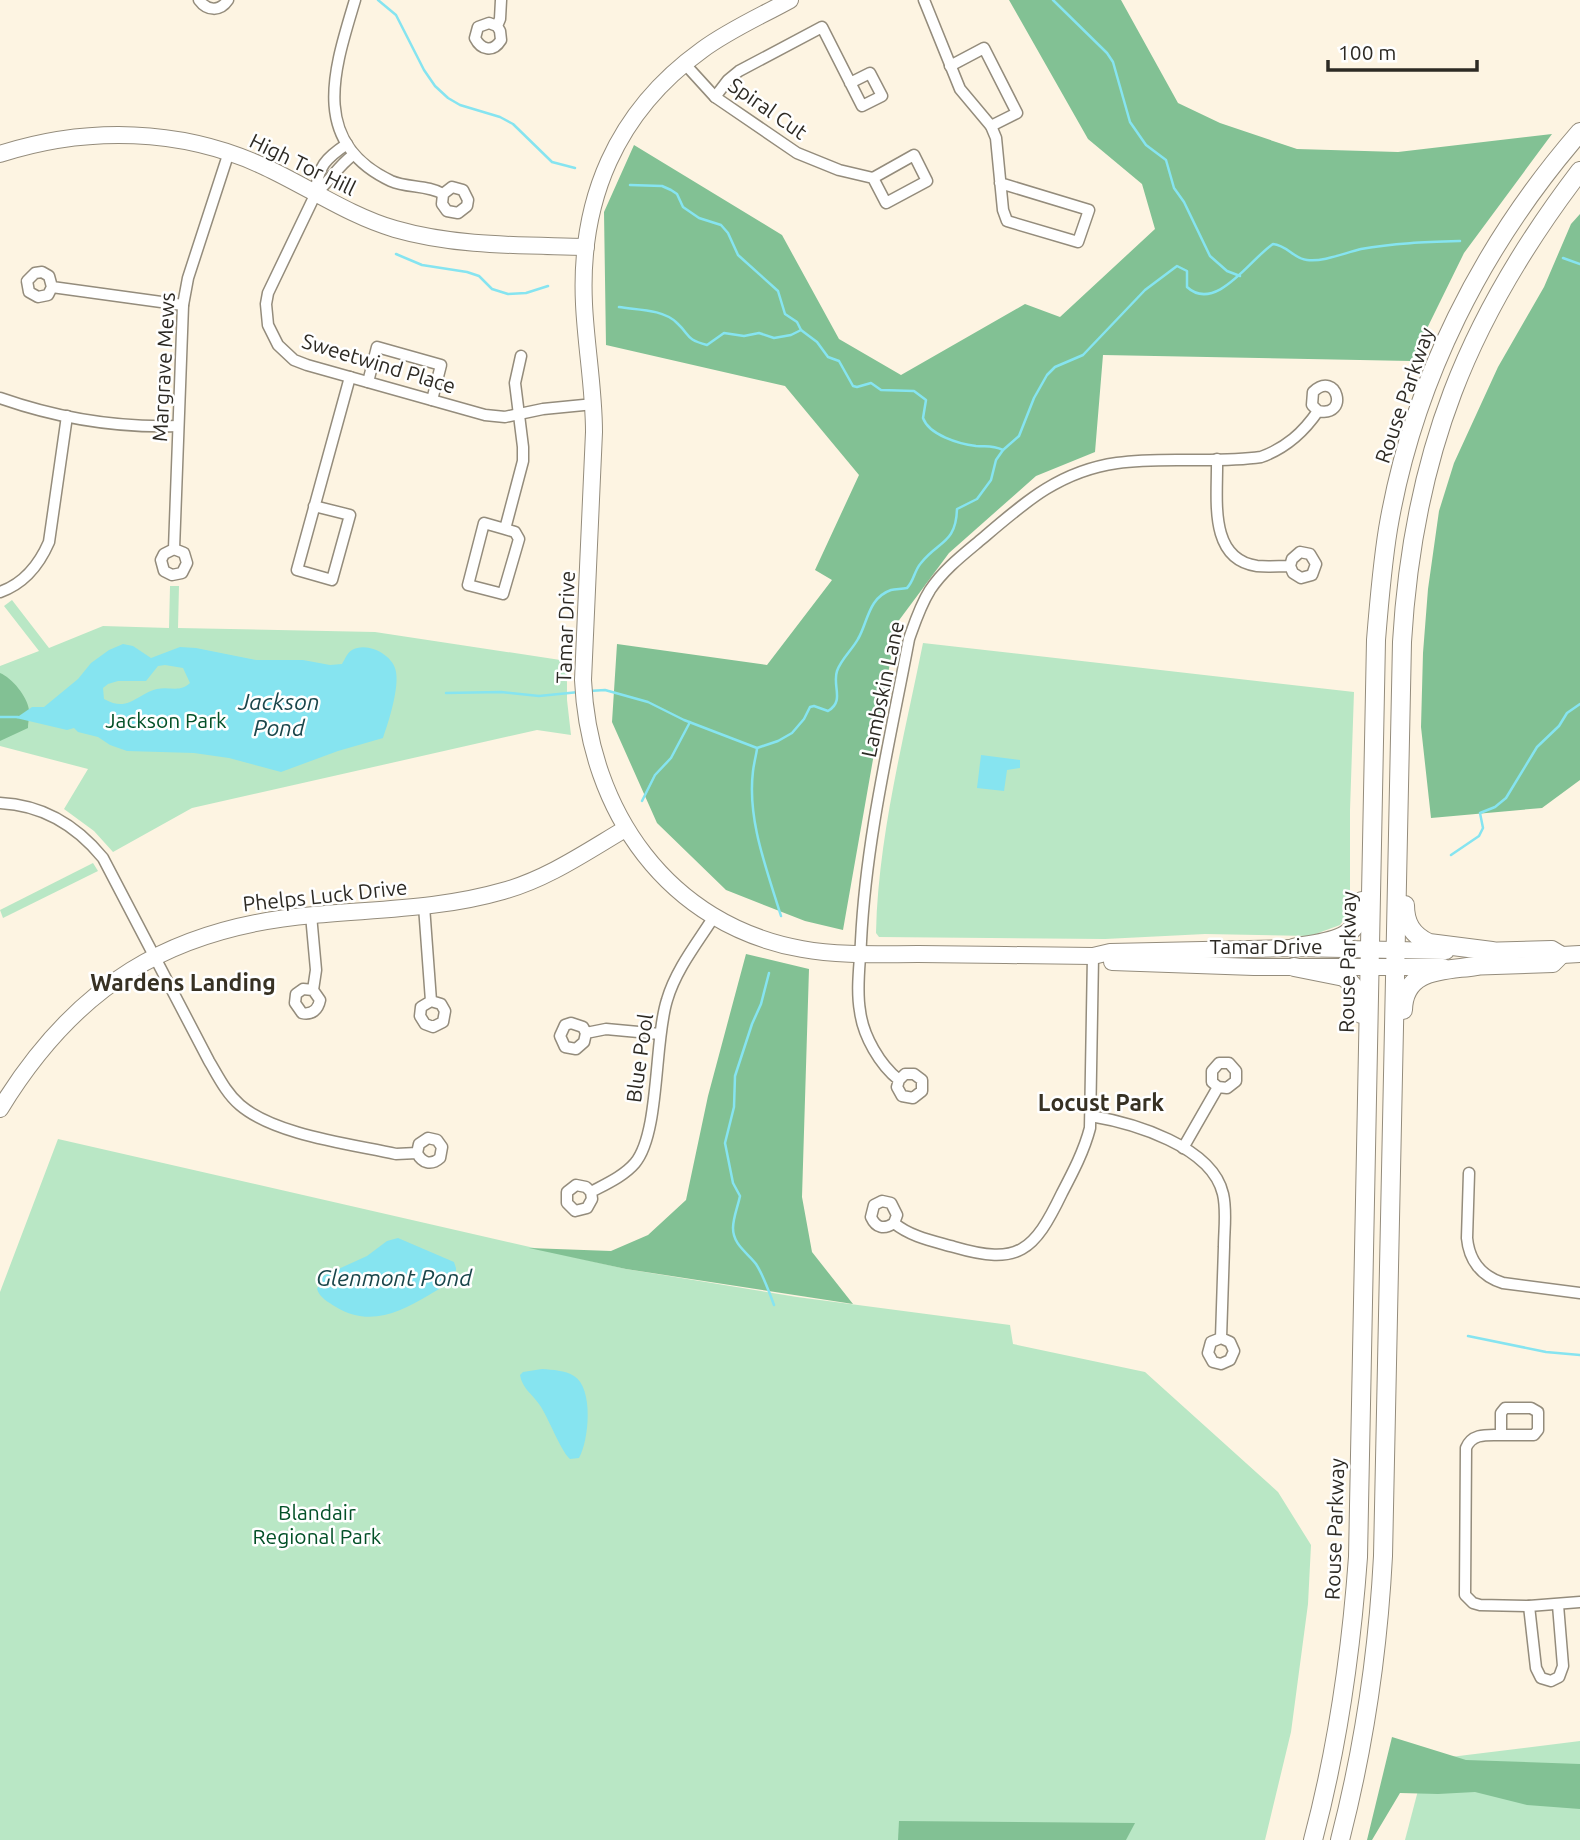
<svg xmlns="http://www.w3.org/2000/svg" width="1580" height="1840" font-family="Ubuntu,sans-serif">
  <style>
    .green { fill: #b9e7c5 }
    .forest { fill: #82c194 }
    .water { fill: #86e4f0; fill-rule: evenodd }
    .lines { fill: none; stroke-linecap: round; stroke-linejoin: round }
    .stream { stroke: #86e4f0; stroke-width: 2.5 }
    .street-casing { stroke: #948c7c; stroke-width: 13 }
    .secondary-casing { stroke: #948c7c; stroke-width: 18 }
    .primary-casing { stroke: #948c7c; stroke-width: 20 }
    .street { stroke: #fff; stroke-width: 10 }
    .secondary { stroke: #fff; stroke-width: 16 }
    .primary { stroke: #fff; stroke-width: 18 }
    .labels { text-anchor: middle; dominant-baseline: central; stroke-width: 5; stroke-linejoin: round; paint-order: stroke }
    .street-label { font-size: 21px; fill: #2d2a24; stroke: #fff }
    .park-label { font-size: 21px; fill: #025027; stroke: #fff }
    .water-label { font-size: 23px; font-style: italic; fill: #1a464b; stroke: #fff }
    .neighbourhood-label { font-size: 23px; font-weight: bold; fill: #373123; stroke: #fff }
  </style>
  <rect width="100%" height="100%" fill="#fdf4e2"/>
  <g class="green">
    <polygon points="170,586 179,586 178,628 375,632 567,661 567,700 571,735 537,730 192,808 113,852 94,831 64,809 88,769 0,746 0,666 39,651 4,606 12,600 49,648 103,626 169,628"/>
    <path d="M 923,643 L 1354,692 L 1350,810 L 1350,911 L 1340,925 L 1310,936 L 1205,934 L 1105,939 L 879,937 L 876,933 C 878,837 904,738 923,643 Z"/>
    <polygon points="93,863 98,871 3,918 0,910"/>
    <polygon points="58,1139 626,1269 797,1297 1010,1325 1013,1344 1145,1372 1278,1492 1311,1545 1308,1604 1291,1732 1265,1840 0,1840 0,1292"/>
    <polygon points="1580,1741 1580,1840 1405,1840 1426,1760"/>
  </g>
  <g class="forest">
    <polygon points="1009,0 1121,0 1178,103 1220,123 1297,149 1398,152 1552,134 1464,253 1411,361 1103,355 1095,452 1036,476 949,553 897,623 843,930 805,921 726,890 657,823 612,722 617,644 767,665 832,580 815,570 859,475 785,386 606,345 604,212 634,145 782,235 839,339 901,375 1025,304 1060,317 1155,229 1142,184 1088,139"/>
    <polygon points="1580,214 1580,780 1542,808 1431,818 1421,727 1423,653 1428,589 1439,511 1454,463 1498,367 1544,287 1571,224"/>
    <path d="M 0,673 C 12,678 27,696 29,710 C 30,715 28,722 28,728 L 0,741 Z"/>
    <polygon points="746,954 809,969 802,1197 812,1252 853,1304 626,1269 529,1248 611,1251 648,1235 686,1200 708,1096"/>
    <polygon points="1392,1737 1466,1760 1580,1764 1580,1809 1527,1805 1475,1792 1438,1794 1400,1793 1372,1840 1367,1840"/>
    <polygon points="899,1821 1135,1823 1126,1840 898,1840"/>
  </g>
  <g class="water">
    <path d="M 123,644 L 133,646 L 151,658 L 180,647 L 196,648 L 256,660 L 303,660 L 330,665 L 342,664 C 345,659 347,653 352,650 C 367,641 394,655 396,672 C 399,689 389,721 383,738 L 338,751 L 281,772 L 229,758 L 194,753 L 127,751 L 110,745 L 98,737 L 78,732 L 74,728 L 67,730 L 16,718 L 32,707 L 44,707 L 78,679 L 91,663 L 109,650 ZM 165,665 L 183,668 L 190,683 C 180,693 169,686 157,689 C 136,694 129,713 104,699 L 103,688 L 108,684 L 118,681 L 146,681 L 158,666 Z"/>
    <polygon points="981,755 1020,760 1020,768 1007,770 1004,791 977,788"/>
    <path d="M 398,1238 L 454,1262 L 456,1268 L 456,1276 C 447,1285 439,1289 429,1295 C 399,1313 369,1327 336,1307 C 328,1302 320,1298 317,1289 L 323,1276 L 367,1256 L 387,1241 Z"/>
    <path d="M 542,1369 C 553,1370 565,1370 574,1376 C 594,1388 589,1441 579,1458 L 570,1459 C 560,1450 549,1418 539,1404 C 532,1394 522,1388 520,1375 L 523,1372 Z"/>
  </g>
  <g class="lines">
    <g class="stream">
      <polyline points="378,0 396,15 424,70 435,86 448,98 460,105 500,117 513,124 552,162 575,168"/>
      <polyline points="1053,0 1107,53 1113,62 1130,122 1146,145 1166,160 1174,188 1184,202 1210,256 1227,271 1240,276"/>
      <path d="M 630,185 L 662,186 L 671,190 L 677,194 L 683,207 L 699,218 L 721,225 L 728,233 L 738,255 L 778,291 L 785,314 L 797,322 L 801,330 L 817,342 L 828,357 L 839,361 L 853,386 L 857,387 L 871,383 L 881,390 L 914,391 L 926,400 L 923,418 C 929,435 959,444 976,446 C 987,447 992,445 1003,450"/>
      <polyline points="396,254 422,265 467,272 479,276 492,289 508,294 526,293 548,286"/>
      <polyline points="1563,258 1580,264"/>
      <path d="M 619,307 C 637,310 663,309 677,323 C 691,336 685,339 707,345 L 724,333 L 744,336 L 759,333 L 774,338 L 791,335 L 801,330"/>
      <path d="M 589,691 L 605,690 L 648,702 L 684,720 L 757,748 L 778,741 L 792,733 L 804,719 L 810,707 L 814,706 L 828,711 C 845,701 832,686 837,671 C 841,659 852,650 858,639 C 868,622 868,598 891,590 C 895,589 901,589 907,588 C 914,581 914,571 921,563 C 938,541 956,544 957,509 L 977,499 L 991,480 L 996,460 L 1003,450 L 1019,436 L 1034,398 L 1047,375 L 1055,367 L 1083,355 L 1145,290 L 1177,266 L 1187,271 L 1187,287 C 1216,314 1252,257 1273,244 C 1287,245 1294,259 1307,260 C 1324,262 1344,253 1361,249 C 1393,243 1427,242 1460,241"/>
      <polyline points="446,693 501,692 539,696 579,692"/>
      <polyline points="0,717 18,717"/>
      <path d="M 757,749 C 756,756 754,763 753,771 C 747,820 767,870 781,916"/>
      <polyline points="642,801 655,775 671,758 690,722"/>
      <polyline points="1451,855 1479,836 1483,828 1480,813 1495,807 1506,798 1537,747 1559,726 1567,713 1580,704"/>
      <path d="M 769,973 L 761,1004 L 752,1024 L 735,1076 L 734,1107 L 725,1143 L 733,1183 L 740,1196 C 738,1206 733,1218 733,1228 C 733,1245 748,1253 756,1264 C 762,1273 770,1294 774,1305"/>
      <polyline points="1468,1336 1546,1352 1580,1355"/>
    </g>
    <defs>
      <g id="street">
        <path d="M 199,0 C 207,11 220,12 228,0"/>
        <path d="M 355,0 C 335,67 308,142 391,181 C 407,188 428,185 443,194 L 452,187 L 463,190 L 468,200 L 467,206 L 458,213 L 447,211 L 442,204 L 443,194"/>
        <polyline points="924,0 960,89 991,126 996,138 1003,210 1007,221 1078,242 1089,210 1000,183"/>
        <path d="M 497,26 L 489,23 L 478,27 L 475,38 C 481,50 493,53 501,40 L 500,31 L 497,26 L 500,19 L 501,0"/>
        <polyline points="684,63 715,97 797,153 839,170 873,178 914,155 927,181 886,203 873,178"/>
        <polyline points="950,66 984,48 1017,113 991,126"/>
        <polyline points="715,97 728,80 739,71 822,27 862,106 882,96 870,73 850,83"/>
        <path d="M 347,144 C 326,158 317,167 316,193 L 268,293 L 266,304 L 268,325 L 278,345 L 294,360 L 307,365 L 485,415 L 505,417 L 543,409 L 594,404"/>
        <path d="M 316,193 C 330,181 338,166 353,155"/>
        <polyline points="52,287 48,295 38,297 29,292 27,281 35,273 42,272 49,276 52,287 183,305"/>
        <polyline points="368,382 377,347 441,365 432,400"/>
        <path d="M 0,398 C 57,418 118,428 178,426"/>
        <path d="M 1217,459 C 1218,496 1207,559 1257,566 C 1268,567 1279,566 1290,566 L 1293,573 L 1301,578 L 1312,575 L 1316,564 L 1310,554 L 1300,552 L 1292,559 L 1290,566"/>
        <polyline points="314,506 350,515 332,580 297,570 350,377"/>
        <polyline points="505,529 484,523 468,585 503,594 519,539 515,532 505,529 523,461 523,447 515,383 521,356"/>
        <polyline points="174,549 184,553 187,563 182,573 172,575 164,571 161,560 164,554 174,549 183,305 188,278 229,152"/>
        <path d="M 0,592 C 23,584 39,565 49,542 L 67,416"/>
        <path d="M 0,803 C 43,805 76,825 103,858 L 209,1061 C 218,1076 226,1093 240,1105 C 275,1135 351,1144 396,1154 L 417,1153 C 422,1163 431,1166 440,1158 L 442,1147 L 437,1140 L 428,1138 L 419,1144 L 417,1153"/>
        <polyline points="424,906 431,1001 421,1007 420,1016 425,1024 433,1027 443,1022 445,1011 441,1004 431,1001"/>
        <path d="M 311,915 L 316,970 L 313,990 L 320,1000 C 318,1010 312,1015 302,1013 L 295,1003 L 296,994 L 303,989 L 313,990"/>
        <polyline points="586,1033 584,1042 576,1049 565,1047 560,1036 565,1025 571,1023 583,1027 586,1033 606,1029 660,1034"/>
        <path d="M 899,1080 L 905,1074 L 914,1074 L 922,1080 L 922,1091 L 913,1098 L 902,1096 L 897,1087 L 899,1080 C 880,1065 863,1036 860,1011 C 856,989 860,964 861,941 C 866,839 890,740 909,639 C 915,622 920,606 930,590 C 944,569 964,554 983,538 C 1025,502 1060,471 1117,463 C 1164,456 1213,464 1261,457 C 1286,448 1303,433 1318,411 C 1350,418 1337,369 1313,392 L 1312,405 L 1318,411"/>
        <path d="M 1091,1116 C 1133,1123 1212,1146 1223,1194 C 1227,1211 1224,1230 1224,1247 C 1223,1277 1222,1308 1221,1338 L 1211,1342 L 1208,1353 L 1213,1362 L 1221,1364 L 1230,1360 L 1234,1351 L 1230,1342 L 1221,1338"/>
        <polyline points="1183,1148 1218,1087 1227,1088 1236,1081 1236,1071 1229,1063 1219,1063 1212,1071 1212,1082 1218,1087"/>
        <path d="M 1469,1173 L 1467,1238 C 1469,1260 1481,1276 1503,1283 L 1580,1293"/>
        <path d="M 591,1192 L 586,1187 L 576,1185 L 567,1192 L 567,1203 L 575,1211 L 587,1208 L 592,1199 L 591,1192 C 606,1184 624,1176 635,1163 C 660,1133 654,1041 667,1000 C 676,969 698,942 715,915"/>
        <path d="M 894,1223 L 897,1215 L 891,1203 L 882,1201 L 874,1205 L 871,1217 C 876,1228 884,1230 894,1223 C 911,1237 933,1241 954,1247 C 1019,1266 1034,1251 1062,1193 C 1073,1172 1084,1151 1090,1128 L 1093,956"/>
        <path d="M 1501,1435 L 1534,1435 L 1538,1430 L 1538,1412 L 1531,1408 L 1505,1408 L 1501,1413 L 1501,1435 C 1487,1435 1472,1433 1466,1448 L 1465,1595 L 1473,1603 L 1480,1605 L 1529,1606 L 1580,1602"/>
        <polyline points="1529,1606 1536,1668 1541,1678 1551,1681 1559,1677 1563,1666 1558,1605"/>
      </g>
      <g id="secondary">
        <path d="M 790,0 C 761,16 729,30 702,50 C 616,112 579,200 584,304 C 586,347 594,389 594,432 L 583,680 C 589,811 668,925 802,949 C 840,956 880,954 918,954 C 976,955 1035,955 1093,956 L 1110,952 L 1293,948 L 1446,951"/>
        <path d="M 0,154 C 87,126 182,128 265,167 C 308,187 350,216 395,229 C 457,247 523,245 586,247"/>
        <polyline points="1479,951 1552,949 1562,955 1580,954"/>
        <polyline points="1112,962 1254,967 1443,967"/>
        <polyline points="1465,967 1553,964 1562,955"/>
        <path d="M 0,1109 C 75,986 170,927 314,915 C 377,909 441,909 503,891 C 547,879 586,852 625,829"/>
      </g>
      <g id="primary">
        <path d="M 1405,905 C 1405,923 1412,935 1429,943 L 1492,951"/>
        <path d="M 1293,948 C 1326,941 1361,943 1362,901"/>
        <path d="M 1294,967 L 1344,977 C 1357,987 1361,998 1361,1014"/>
        <path d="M 1403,1010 C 1404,968 1444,971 1476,966"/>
        <path d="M 1313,1840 C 1338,1746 1351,1653 1358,1557 L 1376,640 C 1379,603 1382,566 1388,529 C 1413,381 1482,245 1580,132"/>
        <path d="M 1340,1840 C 1364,1747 1378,1652 1383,1556 L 1402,642 C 1413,455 1467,319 1580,171"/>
      </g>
    </defs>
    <use href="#street" class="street-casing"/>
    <use href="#secondary" class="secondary-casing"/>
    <use href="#primary" class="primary-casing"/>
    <use href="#street" class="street"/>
    <use href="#secondary" class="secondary"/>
    <use href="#primary" class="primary"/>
  </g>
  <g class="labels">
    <g class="street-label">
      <text transform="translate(768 108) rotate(35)">Spiral Cut</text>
      <text transform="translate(303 164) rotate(26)">High Tor Hill</text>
      <text transform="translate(379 363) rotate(17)">Sweetwind Place</text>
      <text transform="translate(163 367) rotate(-87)">Margrave Mews</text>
      <text transform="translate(1404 395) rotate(-71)">Rouse Parkway</text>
      <text transform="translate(565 627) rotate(-88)">Tamar Drive</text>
      <text transform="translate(882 689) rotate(-78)">Lambskin Lane</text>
      <text transform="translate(325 895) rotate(-6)">Phelps Luck Drive</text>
      <text x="1266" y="946">Tamar Drive</text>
      <text transform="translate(1347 962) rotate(-89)">Rouse Parkway</text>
      <text transform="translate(639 1058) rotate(-82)">Blue Pool</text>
      <text transform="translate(1334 1529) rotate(-88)">Rouse Parkway</text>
    </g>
    <g class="park-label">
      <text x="166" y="720">Jackson Park</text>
      <text x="317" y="1512">Blandair<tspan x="317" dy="24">Regional Park</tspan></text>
    </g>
    <g class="water-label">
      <text x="279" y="701">Jackson<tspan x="279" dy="26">Pond</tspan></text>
      <text x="394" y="1277">Glenmont Pond</text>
    </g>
    <g class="neighbourhood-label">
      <text x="183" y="982">Wardens Landing</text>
      <text x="1101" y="1102">Locust Park</text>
    </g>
  </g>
  <path d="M1328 60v10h149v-10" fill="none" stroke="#2d2a24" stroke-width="3.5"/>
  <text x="1338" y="60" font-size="21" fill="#2d2a24" stroke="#ffffff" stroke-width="5" paint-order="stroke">100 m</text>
</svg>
